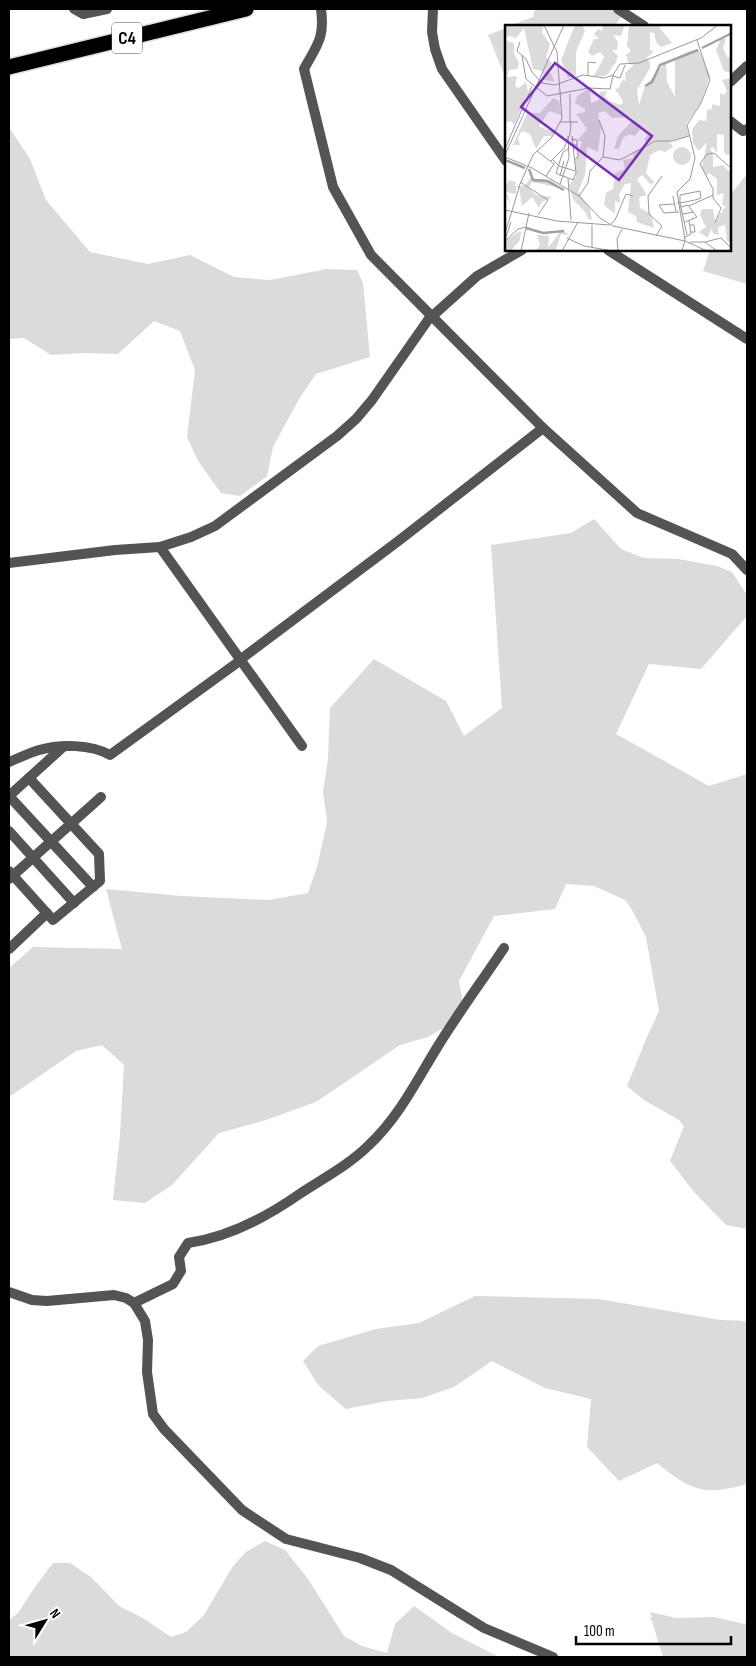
<svg xmlns="http://www.w3.org/2000/svg" width="756" height="1666" font-family="'Sofia Sans Condensed',sans-serif">
  <style>
    .green { fill: #dbdbdb }
    .lines { fill: none; stroke-linecap: round; stroke-linejoin: round }
    .motorway-casing { stroke: #dbdbdb; stroke-width: 18 }
    .minor { stroke: #545454; stroke-width: 10 }
    .tertiary { stroke: #545454; stroke-width: 10 }
    .motorway { stroke: #000; stroke-width: 15 }
    .labels { text-anchor: middle; dominant-baseline: central; stroke-width: 4.5; stroke-linejoin: round; paint-order: stroke }
    .shield { fill: #fff; stroke: #4c4c4c; stroke-width: 1 }
    .shield-label { font-size: 18px; font-weight: bold; fill: #000 }
    .inset-river { fill: none; stroke: #a2a2a2; stroke-width: 2.5 }
    .inset-road { fill: none; stroke: #999; stroke-width: 1 }
    .view { fill: #7b2cbf; fill-opacity: 0.15; stroke: #7b2cbf; stroke-width: 2.5 }
    .inset-edge { fill: none; stroke: #000; stroke-width: 2.5 }
  </style>
  <rect width="100%" height="100%" fill="#fff"/>
  <g class="green">
    <polygon points="535,9 628,9 614,26 509,26 533,17"/>
    <polygon points="506,28 506,79 488,35"/>
    <polygon points="9,127 30,159 46,200 90,252 148,264 190,255 234,277 270,280 327,269 357,270 363,283 370,357 316,374 299,399 273,447 267,476 240,496 221,493 198,461 187,437 195,370 180,331 154,321 118,354 82,353 51,355 24,338 9,339"/>
    <polygon points="747,174 747,284 703,271 710,250 730,250 730,195"/>
    <polygon points="594,519 621,549 644,558 678,559 717,566 732,572 747,595 747,616 701,669 649,664 616,734 709,786 747,774 747,1229 726,1225 694,1192 670,1161 684,1126 679,1120 644,1100 627,1086 647,1037 659,1011 646,937 631,908 625,900 594,886 566,884 555,909 494,916 459,981 465,1015 428,1037 400,1045 316,1102 266,1120 219,1133 172,1185 145,1203 113,1200 120,1135 124,1065 102,1045 76,1051 9,1097 9,968 33,947 122,949 106,889 182,896 269,900 308,893 317,867 327,822 323,792 328,759 330,708 374,659 446,701 464,736 502,708 491,545 571,533"/>
    <path d="M 475,1296 L 599,1299 L 721,1320 L 747,1321 L 747,1484 C 704,1496 691,1491 657,1463 L 619,1481 L 587,1447 L 591,1399 L 545,1388 L 492,1361 L 454,1387 L 422,1398 L 387,1401 L 346,1409 L 319,1386 L 303,1361 L 318,1346 L 376,1329 L 419,1323 Z"/>
    <polygon points="265,1541 285,1550 308,1579 344,1636 362,1646 387,1653 395,1624 414,1606 452,1633 499,1657 9,1657 9,1620 18,1613 35,1587 53,1563 70,1563 91,1577 119,1606 143,1618 171,1637 186,1632 204,1615 233,1566 246,1552"/>
    <polygon points="650,1612 676,1618 714,1617 744,1624 747,1622 747,1657 663,1657 652,1621 649,1618 652,1618"/>
  </g>
  <g class="lines">
    <defs>
      <polyline id="motorway" points="9,67 246,9"/>
    </defs>
    <use href="#motorway" class="motorway-casing"/>
    <g class="minor">
      <polyline points="74,9 83,14 107,9"/>
      <path d="M 321,9 C 325,38 317,45 304,69 L 333,187 L 371,255 L 543,428 L 637,513 L 732,554 L 747,570"/>
      <polyline points="433,9 432,32 435,49 442,69 506,161"/>
      <polyline points="618,9 644,26"/>
      <polyline points="730,121 743,131 747,129"/>
      <polyline points="160,547 302,746"/>
      <polyline points="241,659 401,539 543,428"/>
      <path d="M 9,762 C 19,758 29,753 39,750 C 60,744 91,744 110,755 L 241,660"/>
      <polyline points="9,796 93,887"/>
      <polyline points="9,796 63,747"/>
      <polyline points="9,831 74,903"/>
      <polyline points="9,871 53,920 100,881 99,854 29,778"/>
      <polyline points="9,879 101,797"/>
      <polyline points="9,949 47,913"/>
      <path d="M 134,1303 L 173,1284 L 181,1271 L 179,1257 L 188,1243 C 229,1237 265,1218 298,1195 C 322,1179 349,1165 369,1145 C 399,1117 417,1080 438,1046 C 459,1012 482,981 504,948"/>
    </g>
    <g class="tertiary">
      <polyline points="730,82 747,66"/>
      <polyline points="608,250 747,339"/>
      <polyline points="9,563 115,550 160,547 191,537 215,526 337,436 356,419 372,400 428,320 477,276 522,250"/>
      <polyline points="9,1292 32,1300 47,1301 114,1295 126,1298 134,1303 145,1321 148,1340 147,1372 153,1414 164,1429 242,1510 286,1539 360,1558 391,1570 484,1628 553,1657"/>
    </g>
    <use href="#motorway" class="motorway"/>
  </g>
  <g class="labels">
    <rect class="shield" x="112" y="22.5" width="30" height="31" rx="4"/>
    <g class="shield-label">
      <text x="127" y="38">C4</text>
    </g>
  </g>
  <g transform="translate(505 25)">
    <rect width="226" height="226" fill="#fff"/>
    <path d="M 0,0 L 39,0 L 37,8 L 45,19 L 41,32 L 47,38 L 44,45 L 50,57 L 40,55 L 36,46 L 28,44 L 19,3 L 11,13 L 4,11 L 0,14 ZM 70,0 L 77,0 L 80,6 L 71,27 L 71,50 L 63,53 L 56,35 ZM 98,0 L 120,0 L 116,11 L 108,10 L 113,17 L 112,25 L 107,25 L 113,31 L 111,37 L 101,51 L 89,51 L 99,32 L 95,27 L 87,31 L 83,27 L 89,14 L 94,14 L 89,9 L 93,4 L 97,6 ZM 124,0 L 161,0 L 154,2 L 167,18 L 156,22 L 151,17 L 149,8 L 145,7 L 145,25 L 149,27 L 141,33 L 145,37 L 145,43 L 132,65 L 134,80 L 140,61 L 161,37 L 162,57 L 170,72 L 170,33 L 183,27 L 194,25 L 205,50 L 196,78 L 181,99 L 184,111 L 165,117 L 168,122 L 160,127 L 154,125 L 145,130 L 141,148 L 150,158 L 145,159 L 137,150 L 132,154 L 142,170 L 134,172 L 135,183 L 146,189 L 149,203 L 132,197 L 131,191 L 123,187 L 126,158 L 120,159 L 114,169 L 115,178 L 110,176 L 110,189 L 99,180 L 101,168 L 108,164 L 110,148 L 120,144 L 118,135 L 128,133 L 128,129 L 145,118 L 139,115 L 144,107 L 137,102 L 130,111 L 124,109 L 118,113 L 114,124 L 109,124 L 113,111 L 127,96 L 125,92 L 107,93 L 100,86 L 93,88 L 96,103 L 93,127 L 82,122 L 80,150 L 73,167 L 85,183 L 87,195 L 83,194 L 81,188 L 68,174 L 64,160 L 71,152 L 70,137 L 77,117 L 73,115 L 82,104 L 71,89 L 80,87 L 80,84 L 70,78 L 73,70 L 82,65 L 85,65 L 86,78 L 94,75 L 95,67 L 102,66 L 100,71 L 104,76 L 116,80 L 118,76 L 110,64 L 114,63 L 117,55 L 121,56 L 120,48 L 129,40 L 124,39 L 121,30 L 126,26 L 122,21 ZM 216,13 L 221,14 L 218,23 L 222,32 L 226,33 L 226,48 L 219,46 L 211,25 ZM 0,15 L 9,18 L 9,29 L 14,38 L 12,44 L 4,45 L 2,52 L 12,51 L 10,61 L 14,63 L 21,57 L 23,68 L 9,100 L 6,96 L 0,98 ZM 226,53 L 226,129 L 221,130 L 219,126 L 219,110 L 212,109 L 212,128 L 208,122 L 205,124 L 208,129 L 208,142 L 217,140 L 226,148 L 226,218 L 222,215 L 220,200 L 213,202 L 214,210 L 209,209 L 206,204 L 203,213 L 194,207 L 201,202 L 195,190 L 197,184 L 208,184 L 210,196 L 221,181 L 217,180 L 219,168 L 212,170 L 212,154 L 204,148 L 201,151 L 197,142 L 202,117 L 194,126 L 188,118 L 187,105 L 194,95 L 201,96 L 202,85 L 207,84 L 207,79 L 215,81 L 215,68 L 219,70 L 222,66 L 217,55 ZM 48,73 L 54,76 L 56,90 L 44,86 L 34,101 L 48,107 L 47,111 L 39,111 L 31,124 L 25,109 L 17,106 L 13,113 L 15,120 L 8,120 L 22,88 L 35,88 ZM168 131a9 9 0 1 1 18 0a9 9 0 1 1-18 0ZM 25,153 L 46,155 L 56,163 L 27,157 L 24,163 L 31,170 L 48,172 L 37,177 L 34,183 L 27,172 L 17,181 L 14,162 L 11,163 L 11,169 L 1,167 L 6,179 L 0,171 L 0,162 L 4,155 L 11,157 L 10,161 L 20,161 ZM 57,204 L 64,210 L 56,209 L 51,225 L 30,226 L 35,220 L 32,210 L 44,211 L 43,223 ZM 13,207 L 16,207 L 15,215 L 6,226 L 0,226 L 0,216 Z" fill="#dbdbdb"/>
    <path class="inset-river" d="M 197,23 L 227,8M 140,61 L 147,57 L 155,40 L 193,25M 0,135 L 20,143M 24,144 L 28,155 L 42,156 L 59,165M 21,203 L 38,208 L 59,206"/>
    <path class="inset-road" d="M 15,17 L 12,26 L 21,34 L 27,47 L 37,58 L 50,60 L 78,50 L 100,53 L 108,50 L 115,39 L 134,38 L 196,13 L 213,0M 17,30 L 21,54 L 42,71 L 84,63 L 105,64 L 108,50M 83,51 L 83,37 L 91,38M 108,51 L 115,53 L 120,40M 65,69 L 65,97M 55,97 L 73,97M 66,114 L 72,115 L 72,120 L 67,120M 64,123 L 58,127 L 51,148 L 68,155 L 71,148 L 67,111M 0,124 L 27,61M 32,126 L 49,139 L 41,151M 0,130 L 59,0M 0,132 L 27,143 L 74,171 L 95,193 L 108,201 L 180,216 L 202,226M 98,132 L 115,135 L 150,116 L 167,116 L 184,111M 48,135 L 54,141 L 70,146M 69,135 L 73,132 L 72,120M 46,136 L 59,123 L 65,109 L 66,97M 55,151 L 59,136M 63,153 L 66,195M 15,157 L 43,175 L 33,190M 55,159 L 64,133 L 63,111M 74,171 L 83,158 L 85,146 L 98,132 L 100,111 L 94,95M 168,171 L 171,187M 172,178 L 175,178 L 190,175 L 196,173 L 195,166 L 175,170 L 175,178 L 182,210M 169,179 L 154,180 L 159,188 L 174,187M 184,181 L 208,170M 0,182 L 0,202M 176,182 L 183,180 L 188,187M 0,185 L 52,196 L 105,200 L 110,195 L 121,169 L 128,171M 7,186 L 15,159 L 28,130 L 47,112 L 57,93 L 52,27 L 39,0M 178,189 L 188,187 L 192,192 L 180,197M 210,198 L 216,183 L 208,173 L 208,164 L 195,139 L 202,129 L 209,128 L 227,144M 87,200 L 87,222M 185,200 L 189,200 L 190,207 L 186,207M 0,208 L 7,186M 151,211 L 157,201 L 144,189 L 143,171 L 157,151M 62,213 L 79,221 L 108,226M 179,213 L 186,209 L 184,196M 0,215 L 6,197M 0,216 L 13,204 L 21,202M 185,217 L 200,217 L 212,226M 200,217 L 216,213 L 227,224M 16,226 L 24,188M 57,226 L 73,197M 113,226 L 112,214 L 117,204M 177,226 L 180,215 L 172,167 L 185,154 L 190,133 L 182,100 L 196,78 L 205,55 L 192,15"/>
    <path class="view" d="M 50,38 L 147,111 L 114,155 L 16,82 Z"/>
    <rect width="226" height="226" class="inset-edge"/>
  </g>
  <rect width="756" height="1666" fill="none" stroke="#000000" stroke-width="20"/>
  <g transform="translate(45 1621) rotate(53)" stroke="#ffffff" stroke-width="4" paint-order="stroke">
  <path d="M0-4L9 19L0 12L-9 19Z" fill="#000000"/>
  <text y="-8" font-size="14" font-weight="bold" text-anchor="middle" fill="#000000">N</text>
  </g>
  <path d="M576 1636v8h155v-8" fill="none" stroke="#000000" stroke-width="2.5"/>
  <text x="584" y="1636" font-size="15" fill="#000000" stroke="#ffffff" stroke-width="4" paint-order="stroke">100 m</text>
</svg>
